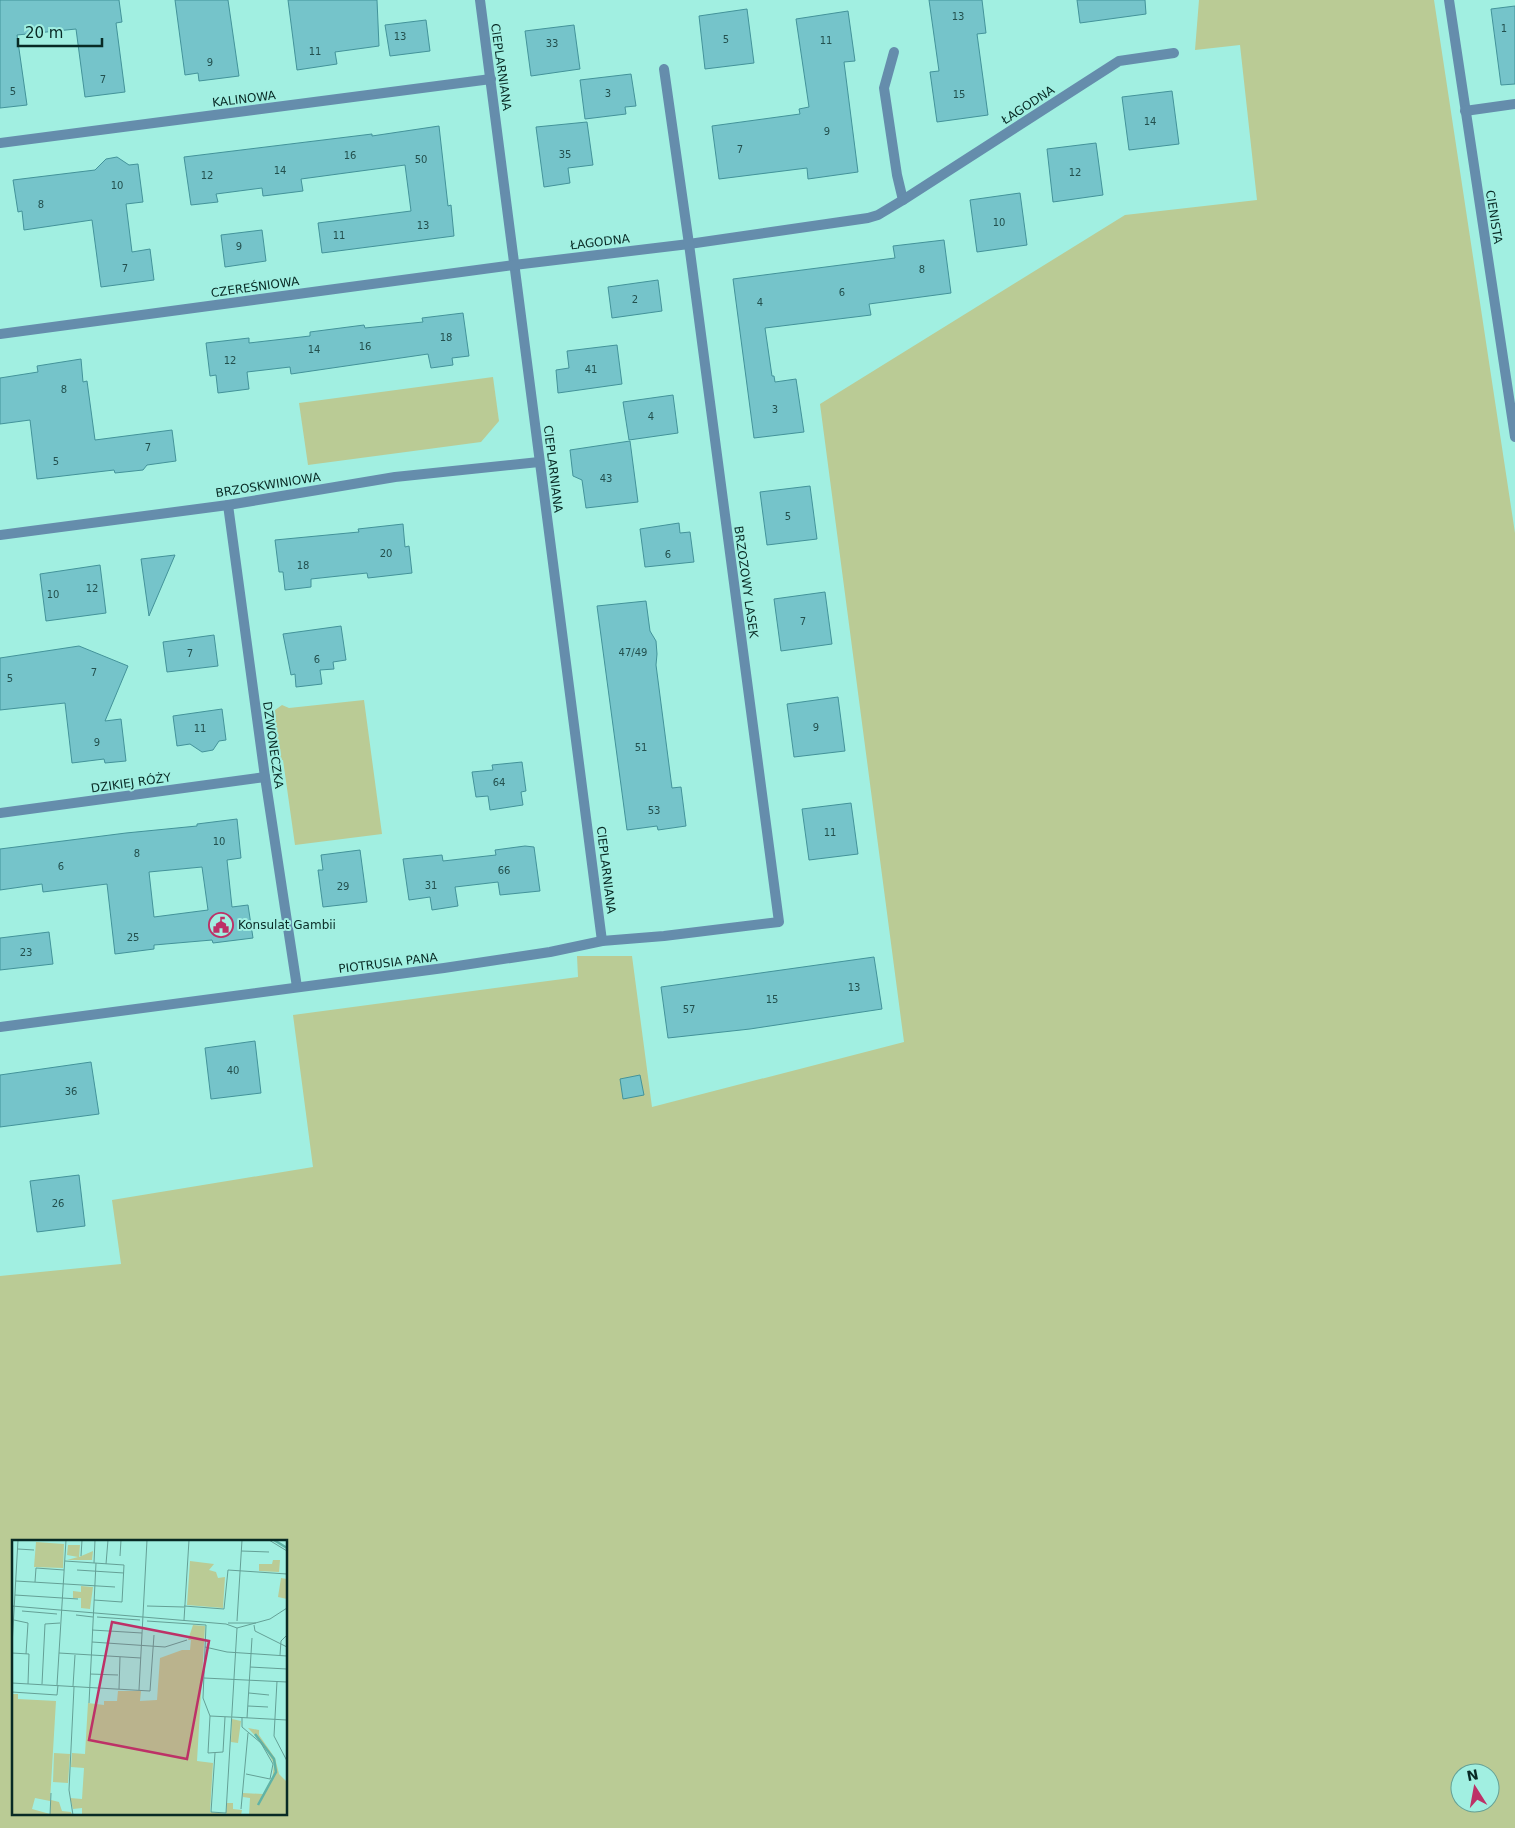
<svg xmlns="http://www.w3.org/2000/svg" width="1515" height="1828" font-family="'DejaVu Sans',sans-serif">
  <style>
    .green { fill: #bacb95; fill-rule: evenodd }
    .building { fill: #75c4ca; stroke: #43939a; fill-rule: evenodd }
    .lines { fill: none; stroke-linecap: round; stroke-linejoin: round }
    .street { stroke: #658dac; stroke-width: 10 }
    .labels { text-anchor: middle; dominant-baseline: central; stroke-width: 4; stroke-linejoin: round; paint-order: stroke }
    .number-label { font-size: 10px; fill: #23504e }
    .street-label { font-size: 12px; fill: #082a25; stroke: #a1efe1 }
    .poi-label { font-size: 12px; fill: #082a25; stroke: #a1efe1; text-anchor: start }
    .inset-river { fill: none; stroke: #60b3a6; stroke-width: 2.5 }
    .inset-road { fill: none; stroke: #64a096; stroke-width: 1 }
    .view { fill: #bd3167; fill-opacity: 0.15; stroke: #bd3167; stroke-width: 2.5 }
    .inset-edge { fill: none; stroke: #082a25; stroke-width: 2.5 }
  </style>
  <rect width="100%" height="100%" fill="#a1efe1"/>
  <g class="green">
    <path d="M 1199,0 L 1434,0 L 1515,533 L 1515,1828 L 0,1828 L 0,1276 L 121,1264 L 112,1200 L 313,1167 L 293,1015 L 578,977 L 577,956 L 632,956 L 652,1107 L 904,1042 L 820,404 L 1125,215 L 1257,200 L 1240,45 L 1195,50 ZM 14,1542 L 286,1542 L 286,1814 L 14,1814 ZM 1460,1773 L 1490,1773 L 1490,1803 L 1460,1803 Z"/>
    <polygon points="493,377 499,421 481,442 308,465 299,403"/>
    <polygon points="364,700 382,834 295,845 283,760 278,761 271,713 282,705 289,708"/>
  </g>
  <g class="building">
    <polygon points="0,0 119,0 122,22 116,23 125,92 85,97 76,29 17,35 27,105 0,108"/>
    <polygon points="175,0 228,0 239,76 199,81 198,73 185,75"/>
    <polygon points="288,0 377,0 379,46 335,52 337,64 297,70"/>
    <polygon points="929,0 982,0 986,33 977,34 988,115 937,122 930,72 939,71"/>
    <polygon points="1077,0 1145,0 1146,14 1080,23"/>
    <polygon points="1515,6 1515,84 1501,85 1491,9"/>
    <polygon points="747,9 754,63 705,69 699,16"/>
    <polygon points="848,11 855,61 844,62 858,172 808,179 807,168 719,179 712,126 800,114 799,109 809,107 796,19"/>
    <polygon points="426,20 430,51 390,56 385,25"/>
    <polygon points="574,25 580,69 531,76 525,31"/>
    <polygon points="631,74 636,106 625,107 626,114 585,119 580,80"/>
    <polygon points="1172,91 1179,144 1129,150 1122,97"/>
    <polygon points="587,122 593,165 568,168 570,183 544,187 536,127"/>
    <polygon points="439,126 448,206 451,205 454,236 322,253 318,223 411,211 405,165 301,179 303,191 263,196 262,188 216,194 218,202 191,205 184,157 372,134 372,136"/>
    <polygon points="1096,143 1103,195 1053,202 1047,149"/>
    <polygon points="117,157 129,165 138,164 143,202 126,204 132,252 150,249 154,280 101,287 92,220 24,230 22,211 18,212 13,180 95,170 106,159"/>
    <polygon points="1020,193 1027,245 977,252 970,200"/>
    <polygon points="262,230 266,261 225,267 221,235"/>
    <polygon points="944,240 951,293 869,304 871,315 765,328 772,376 774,376 775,382 796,379 804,432 754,438 733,279 895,258 893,246"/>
    <polygon points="658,280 662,311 612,318 608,287"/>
    <polygon points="463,313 469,356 452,358 453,365 431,368 428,354 291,374 290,367 247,372 249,389 218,393 216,375 210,376 206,343 249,338 249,343 310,336 310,332 364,325 365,328 423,322 422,318"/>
    <polygon points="617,345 622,384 558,393 556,370 569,368 567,351"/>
    <polygon points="81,359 83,382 87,381 95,440 172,430 176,461 147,465 143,470 115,473 114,470 37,479 30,420 0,424 0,378 38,372 37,366"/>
    <polygon points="673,395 678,433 629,440 623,402"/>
    <polygon points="630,441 638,502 586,508 582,480 573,476 570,450"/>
    <polygon points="810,486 817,539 767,545 760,492"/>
    <polygon points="679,523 680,533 690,532 694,562 645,567 640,529"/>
    <polygon points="403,524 405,547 409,546 412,573 368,578 367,573 311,579 311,587 285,590 283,572 279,572 275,540 359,532 358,529"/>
    <polygon points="175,555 149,616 141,559"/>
    <polygon points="100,565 106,613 46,621 40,574"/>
    <polygon points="825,592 832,644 781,651 774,599"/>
    <polygon points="646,601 650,631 656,641 657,654 656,665 672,788 681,787 686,826 658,830 657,826 627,830 597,606"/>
    <polygon points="341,626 346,660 333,662 334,669 320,670 322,684 296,687 295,674 291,675 283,634"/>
    <polygon points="214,635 218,666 167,672 163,642"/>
    <polygon points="79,646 128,666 105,721 121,719 126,761 105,763 104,759 72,763 65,703 0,710 0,658"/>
    <polygon points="838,697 845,751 794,757 787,704"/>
    <polygon points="222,709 226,740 219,741 213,750 202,752 190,744 177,746 173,716"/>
    <polygon points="522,762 526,791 521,792 523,805 490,810 488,796 476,797 472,772 493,770 492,765"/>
    <polygon points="851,803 858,854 809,860 802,809"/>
    <path d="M 237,819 L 241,858 L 227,860 L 232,907 L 248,905 L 253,938 L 213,943 L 212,940 L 154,945 L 154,949 L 115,954 L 107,884 L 43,892 L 42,884 L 0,890 L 0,849 L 126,833 L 197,826 L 197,824 ZM 202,867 L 208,910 L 154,917 L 149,872 Z"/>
    <polygon points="525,846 534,847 540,891 500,895 498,882 455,887 458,906 432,910 430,897 409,900 403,859 442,855 443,861 496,855 495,850"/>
    <polygon points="360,850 367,902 323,907 318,870 323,870 321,855"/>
    <polygon points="49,932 53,964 0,970 0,938"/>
    <polygon points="874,957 882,1009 750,1029 668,1038 661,987"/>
    <polygon points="255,1041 261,1093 211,1099 205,1048"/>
    <polygon points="91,1062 99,1114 0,1127 0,1075"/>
    <polygon points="640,1075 644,1095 623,1099 620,1079"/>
    <polygon points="79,1175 85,1226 37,1232 30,1181"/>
  </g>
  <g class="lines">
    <g class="street">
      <polyline points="480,0 602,941"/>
      <polyline points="1449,0 1515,437"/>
      <polyline points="894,52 884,88 897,175 903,200"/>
      <polyline points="1465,111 1515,104"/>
      <polyline points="0,143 491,79"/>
      <polyline points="0,334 514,265 689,244 868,218 878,215 903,200 1119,61 1174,53"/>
      <polyline points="228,505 265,777 297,987"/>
      <polyline points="0,535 228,505 395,477 539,462"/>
      <polyline points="0,813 265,777"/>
      <polyline points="0,1027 444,968 550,952 602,941 664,936 779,922 689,244 664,69"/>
    </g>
  </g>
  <defs>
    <symbol id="civic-ring" viewBox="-11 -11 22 22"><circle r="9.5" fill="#a1efe1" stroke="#bd3167" stroke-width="1.5"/><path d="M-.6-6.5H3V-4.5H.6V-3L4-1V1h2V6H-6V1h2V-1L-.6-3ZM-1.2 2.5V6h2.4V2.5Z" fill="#bd3167"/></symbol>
  </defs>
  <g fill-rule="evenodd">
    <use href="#civic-ring" x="207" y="911" width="28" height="28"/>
  </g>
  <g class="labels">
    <g class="number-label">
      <text x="958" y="16">13</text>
      <text x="1504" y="28">1</text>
      <text x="400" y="36">13</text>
      <text x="726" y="39">5</text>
      <text x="826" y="40">11</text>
      <text x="552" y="43">33</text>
      <text x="315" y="51">11</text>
      <text x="210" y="62">9</text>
      <text x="103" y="79">7</text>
      <text x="13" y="91">5</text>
      <text x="608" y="93">3</text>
      <text x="959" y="94">15</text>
      <text x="1150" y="121">14</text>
      <text x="827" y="131">9</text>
      <text x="740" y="149">7</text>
      <text x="565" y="154">35</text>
      <text x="350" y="155">16</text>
      <text x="421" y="159">50</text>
      <text x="280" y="170">14</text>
      <text x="1075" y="172">12</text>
      <text x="207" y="175">12</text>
      <text x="117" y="185">10</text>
      <text x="41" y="204">8</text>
      <text x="999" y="222">10</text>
      <text x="423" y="225">13</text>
      <text x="339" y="235">11</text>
      <text x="239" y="246">9</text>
      <text x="125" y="268">7</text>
      <text x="922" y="269">8</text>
      <text x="842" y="292">6</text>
      <text x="635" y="299">2</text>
      <text x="760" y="302">4</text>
      <text x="446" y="337">18</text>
      <text x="365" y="346">16</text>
      <text x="314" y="349">14</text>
      <text x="230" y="360">12</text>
      <text x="591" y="369">41</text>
      <text x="64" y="389">8</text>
      <text x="775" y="409">3</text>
      <text x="651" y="416">4</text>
      <text x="148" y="447">7</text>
      <text x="56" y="461">5</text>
      <text x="606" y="478">43</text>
      <text x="788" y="516">5</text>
      <text x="386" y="553">20</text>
      <text x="668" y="554">6</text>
      <text x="303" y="565">18</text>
      <text x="92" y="588">12</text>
      <text x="53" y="594">10</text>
      <text x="803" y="621">7</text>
      <text x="633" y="652">47/49</text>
      <text x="190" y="653">7</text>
      <text x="317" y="659">6</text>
      <text x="94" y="672">7</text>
      <text x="10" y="678">5</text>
      <text x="816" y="727">9</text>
      <text x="200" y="728">11</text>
      <text x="97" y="742">9</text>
      <text x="641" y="747">51</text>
      <text x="499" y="782">64</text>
      <text x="654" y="810">53</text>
      <text x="830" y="832">11</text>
      <text x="219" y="841">10</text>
      <text x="137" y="853">8</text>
      <text x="61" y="866">6</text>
      <text x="504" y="870">66</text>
      <text x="431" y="885">31</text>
      <text x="343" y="886">29</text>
      <text x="133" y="937">25</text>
      <text x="26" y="952">23</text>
      <text x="854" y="987">13</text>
      <text x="772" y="999">15</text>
      <text x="689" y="1009">57</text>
      <text x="233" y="1070">40</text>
      <text x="71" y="1091">36</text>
      <text x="58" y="1203">26</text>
    </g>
    <g class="street-label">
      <text transform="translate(501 67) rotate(82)">CIEPLARNIANA</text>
      <text transform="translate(244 99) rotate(-7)">KALINOWA</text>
      <text transform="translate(1028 105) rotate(-33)">ŁAGODNA</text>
      <text transform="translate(1494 217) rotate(81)">CIENISTA</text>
      <text transform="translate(600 242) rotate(-7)">ŁAGODNA</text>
      <text transform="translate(255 287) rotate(-8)">CZEREŚNIOWA</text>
      <text transform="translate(553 469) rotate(83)">CIEPLARNIANA</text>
      <text transform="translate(268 485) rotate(-9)">BRZOSKWINIOWA</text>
      <text transform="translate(746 582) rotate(82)">BRZOZOWY LASEK</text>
      <text transform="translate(273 745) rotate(82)">DZWONECZKA</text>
      <text transform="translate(131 783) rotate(-8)">DZIKIEJ RÓŻY</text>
      <text transform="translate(606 870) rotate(83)">CIEPLARNIANA</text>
      <text transform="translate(388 963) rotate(-7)">PIOTRUSIA PANA</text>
    </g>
    <g class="poi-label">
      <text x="238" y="925">Konsulat Gambii</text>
    </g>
  </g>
  <g transform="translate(12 1540)">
    <rect width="275" height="275" fill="#a1efe1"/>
    <path d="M 24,2 L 52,4 L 51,28 L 22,27 ZM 56,5 L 68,5 L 67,17 L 81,11 L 80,20 L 55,20 L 66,17 L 55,15 ZM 261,20 L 268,20 L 267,32 L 247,31 L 247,24 L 260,24 ZM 178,21 L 202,24 L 197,30 L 204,32 L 206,38 L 213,37 L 211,68 L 175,65 ZM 269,38 L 275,39 L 275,59 L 266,57 ZM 69,46 L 81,47 L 78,69 L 69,68 L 69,58 L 61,58 L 61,51 L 69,52 ZM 181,85 L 193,86 L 185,221 L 201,223 L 198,272 L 214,274 L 215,263 L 221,263 L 221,269 L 230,270 L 229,275 L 70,275 L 70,268 L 61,269 L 58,258 L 70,259 L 72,228 L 59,227 L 60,213 L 73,214 L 76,163 L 92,165 L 92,161 L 105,161 L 106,151 L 129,151 L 128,161 L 145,160 L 148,118 L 170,110 L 178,110 L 179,100 L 176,100 ZM 0,154 L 6,154 L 6,159 L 44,161 L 38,261 L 23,258 L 20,269 L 38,274 L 39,260 L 47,262 L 50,271 L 59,272 L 60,275 L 0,275 ZM 220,179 L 229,181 L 226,203 L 219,202 ZM 236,188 L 247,190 L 247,195 L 263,218 L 267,234 L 275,242 L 275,275 L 237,275 L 238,258 L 231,257 L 231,253 L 251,254 L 260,241 L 262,224 L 252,205 ZM 42,213 L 58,214 L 56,243 L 41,242 Z" fill="#bacb95"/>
    <path class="inset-river" d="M 262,0 L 275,8M 243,194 L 262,219 L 264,232 L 246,265"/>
    <path class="inset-road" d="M 257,0 L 275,11M 6,9 L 22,10M 229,11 L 257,12M 69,16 L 70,0M 108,16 L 109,0M 53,21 L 112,25 L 110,62 L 82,60M 82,23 L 83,0M 94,24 L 96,0M 65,30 L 112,33M 4,41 L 103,47M 23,42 L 24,28 L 52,30M 3,55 L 66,59M 0,66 L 214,84 L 225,88 L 258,79 L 275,68M 135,66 L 172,67M 172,66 L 212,69 L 216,30 L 275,34M 10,71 L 45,74M 64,75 L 81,77M 85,77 L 128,80M 2,80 L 16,83 L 14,114M 172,80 L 177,0M 135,81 L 194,85 L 191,158 L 198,176M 225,81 L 230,0M 216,83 L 244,83M 242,85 L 243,91 L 275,107M 80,90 L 130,93M 80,102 L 153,107 L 175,100M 0,106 L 6,0M 193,107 L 215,112 L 275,116M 0,113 L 17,114 L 16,144M 47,113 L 129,118M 268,115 L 269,101 L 275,95M 238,127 L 275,129M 78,134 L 106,135M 192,138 L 275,142M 265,141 L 262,196 L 275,221M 0,143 L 138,151 L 142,95M 30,144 L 33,84 L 48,83M 45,145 L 54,0M 61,146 L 63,115M 107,149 L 108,117M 127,150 L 135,0M 0,152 L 45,155 L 46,145M 237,153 L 257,155M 77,163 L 84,23M 236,166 L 256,167M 198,176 L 196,213 L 211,212 L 213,177M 198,176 L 219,177M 220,177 L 275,180M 230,178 L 230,187 L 249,203 L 261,224 L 258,239 L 234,234M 235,178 L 240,98M 203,213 L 199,272 L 214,273 L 225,88M 229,269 L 236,193M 38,275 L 39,253M 61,275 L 57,250 L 62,147"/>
    <path class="view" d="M 100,82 L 197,101 L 175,219 L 77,200 Z"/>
    <rect width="275" height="275" class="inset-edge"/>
  </g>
  <g transform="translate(1475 1788) rotate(349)"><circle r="24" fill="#a1efe1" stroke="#64a096"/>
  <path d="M0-4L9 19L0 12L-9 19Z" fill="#bd3167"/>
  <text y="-8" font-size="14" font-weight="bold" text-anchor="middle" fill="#082a25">N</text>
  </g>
  <path d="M18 38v8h84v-8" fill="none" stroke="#082a25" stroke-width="2.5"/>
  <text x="25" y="38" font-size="15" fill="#082a25" stroke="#a1efe1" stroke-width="4" paint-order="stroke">20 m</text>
</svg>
